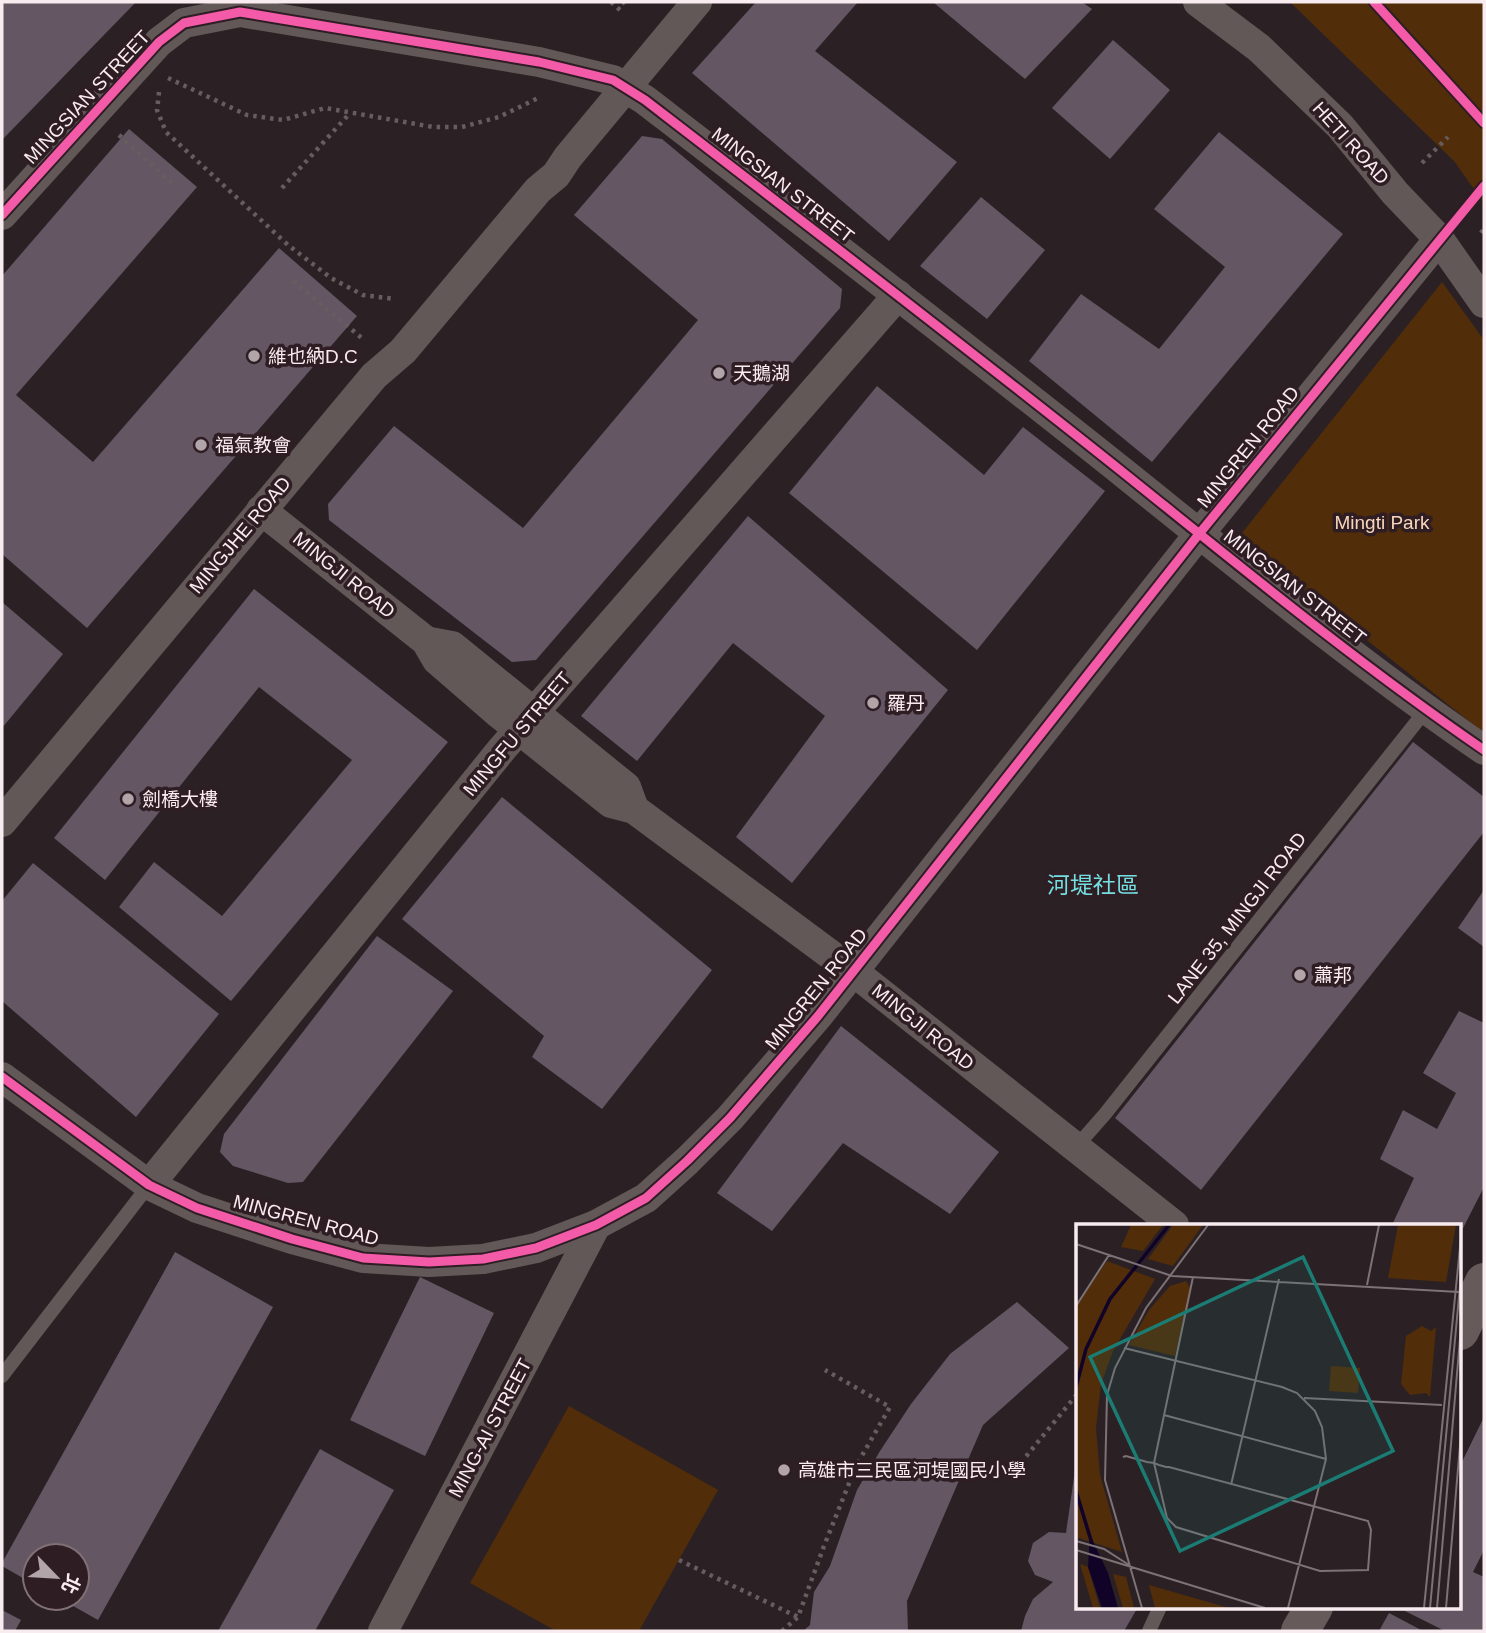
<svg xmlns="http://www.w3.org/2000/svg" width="1486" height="1633" font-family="Arial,'Noto Sans TC',sans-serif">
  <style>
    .green { fill: #512d09 }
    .building { fill: #645663 }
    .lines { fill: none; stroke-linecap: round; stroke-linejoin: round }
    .path { stroke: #675d5f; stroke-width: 4.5; stroke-dasharray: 3.5 5; stroke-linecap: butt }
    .lane { stroke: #635858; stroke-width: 14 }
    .street { stroke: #635858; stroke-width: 30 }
    .secondary { stroke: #675a5b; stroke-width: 38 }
    .cycleway-casing { stroke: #2f1d24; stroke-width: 13 }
    .cycleway { stroke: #f35aa7; stroke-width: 9 }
    .poi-dot { fill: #b1a5a9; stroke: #2f1d24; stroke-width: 2.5 }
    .labels { text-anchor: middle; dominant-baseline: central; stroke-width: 7; stroke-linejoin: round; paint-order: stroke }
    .street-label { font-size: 19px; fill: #f9ecf0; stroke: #2f1d24 }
    .poi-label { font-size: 19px; fill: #f9ecf0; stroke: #2f1d24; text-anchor: start }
    .park-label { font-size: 19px; fill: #f8d6bb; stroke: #2f1d24 }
    .quarter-label { font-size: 23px; fill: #73dfe0; stroke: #2f1d24 }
    .inset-river { fill: none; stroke: #110328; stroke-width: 3.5 }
    .inset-road { fill: none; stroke: #7d7276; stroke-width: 2 }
    .view { fill: #1b7c74; fill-opacity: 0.15; stroke: #1b7c74; stroke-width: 3.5 }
    .inset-edge { fill: none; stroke: #f9ecf0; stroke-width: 3.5 }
  </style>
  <rect width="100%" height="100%" fill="#2b2125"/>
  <g class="green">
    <polygon points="1290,2 1484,2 1484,203 1454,161"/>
    <polygon points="1442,282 1484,340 1484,733 1238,538"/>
    <polygon points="569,1406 718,1490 639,1631 556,1631 470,1583"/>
  </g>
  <g class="building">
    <polygon points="2,2 136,2 2,140"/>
    <polygon points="756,2 858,2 815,51 957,162 889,241 692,73"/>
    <polygon points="933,2 1082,2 1092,9 1025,79"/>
    <polygon points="1113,40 1170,90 1110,159 1052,108"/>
    <polygon points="129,129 197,187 16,395 93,462 279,248 357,316 87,628 2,554 2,276"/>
    <polygon points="1219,132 1343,234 1152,462 1029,361 1081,294 1159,349 1225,267 1154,209"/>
    <polygon points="642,136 662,139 842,289 840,308 536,660 512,662 329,520 328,504 394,426 523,528 698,320 574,215"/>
    <polygon points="981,197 1045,250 987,319 920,266"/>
    <polygon points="877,386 984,475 1023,427 1105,491 977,650 789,493"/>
    <polygon points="748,516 948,690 792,883 736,837 825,716 733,643 637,761 581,716"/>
    <polygon points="254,589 448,742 231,1001 119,907 154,862 222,916 352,760 259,687 105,880 54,838"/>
    <polygon points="2,602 63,654 2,728"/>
    <polygon points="1413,742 1484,797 1484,832 1201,1190 1115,1118"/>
    <polygon points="502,797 712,970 602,1109 532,1057 544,1036 402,919"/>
    <polygon points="33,863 219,1014 136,1117 2,1001 2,901"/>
    <polygon points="1484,890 1484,947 1458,928"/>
    <polygon points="377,936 453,991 303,1182 288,1183 233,1166 220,1152 224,1134"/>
    <polygon points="1459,1011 1484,1023 1484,1187 1460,1234 1460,1225 1392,1225 1414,1178 1380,1159 1403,1110 1437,1129 1456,1093 1423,1073"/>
    <polygon points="841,1026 999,1152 950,1214 843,1143 772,1231 717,1193"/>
    <polygon points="175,1252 273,1307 98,1620 59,1598 77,1598 77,1556 35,1556 35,1585 2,1566 2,1563"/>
    <polygon points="420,1277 494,1313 425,1456 350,1420"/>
    <polygon points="1017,1302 1069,1348 983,1425 907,1601 908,1631 803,1631 810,1625 814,1592 830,1566 857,1490 880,1451 911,1404 950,1354"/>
    <polygon points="1484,1417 1484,1550 1473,1572 1484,1577 1484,1631 1445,1631 1397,1607 1460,1607 1460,1466"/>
    <polygon points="320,1449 394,1490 315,1631 218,1631"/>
    <polygon points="1077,1456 1078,1607 1138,1607 1124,1631 1021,1631 1025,1616 1033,1599 1053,1582 1035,1575 1028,1561 1033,1543 1049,1532 1066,1533"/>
    <polygon points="2,1610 21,1620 15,1631 2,1631"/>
    <polygon points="1389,1613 1423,1631 1379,1631"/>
  </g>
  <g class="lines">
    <g class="path">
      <polyline points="611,2 620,10"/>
      <polyline points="623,2 625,4"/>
      <polyline points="168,78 247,115 283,120 325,108 433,127 462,127 499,117 540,97"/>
      <polyline points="159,92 157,110 166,132 288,245 331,278 363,295 395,299"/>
      <polyline points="119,135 174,185"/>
      <polyline points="1422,163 1448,137"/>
      <polyline points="282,188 350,113"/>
      <polyline points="1481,233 1484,229"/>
      <polyline points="293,281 363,339"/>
      <polyline points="1010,1476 1078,1393"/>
      <polyline points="679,1560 798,1617"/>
      <polyline points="782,1631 798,1617 824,1546 856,1466 890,1407 825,1370"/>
    </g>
    <g class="lane">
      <polyline points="1076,1147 1105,1114 1426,710"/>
      <polyline points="2,1376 149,1185"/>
      <polyline points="1149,1631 1160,1607"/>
    </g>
    <g class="street">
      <polyline points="1198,2 1259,48 1340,126 1395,193 1439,239 1484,303"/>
      <path d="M 2,215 L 159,42 L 184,23 L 240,12 L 539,62 L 613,80 L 645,100 C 806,224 966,347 1125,474 C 1242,568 1360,665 1484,750"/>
      <polyline points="261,510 426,641 437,660 497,712 611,803 634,809 854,972 1174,1225"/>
      <polyline points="430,642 452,646 626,787 634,809"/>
      <polyline points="2,822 374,376 403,351 538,190 556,175 568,157 697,2"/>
      <polyline points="2,1077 149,1185 197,1208 292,1239 363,1258 429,1262 483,1259 536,1248 596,1225 646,1198 687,1161 730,1118 818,1016 1199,534 1439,239"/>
      <polyline points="149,1185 502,749 898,295"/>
      <polyline points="383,1631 596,1225"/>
    </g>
    <g class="secondary">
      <polyline points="1460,1331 1484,1282"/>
      <polyline points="1300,1631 1314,1607"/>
    </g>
    <defs>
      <g id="cycleway">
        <polyline points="1374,2 1484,123"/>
        <path d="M 2,215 L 159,42 L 184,23 L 240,12 L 539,62 L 613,80 L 645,100 C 806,224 966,347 1125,474 C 1242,568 1360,665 1484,750"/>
        <polyline points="2,1077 149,1185 197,1208 292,1239 363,1258 429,1262 483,1259 536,1248 596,1225 646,1198 687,1161 730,1118 818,1016 1199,534 1484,186"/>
      </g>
    </defs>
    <use href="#cycleway" class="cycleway-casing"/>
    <use href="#cycleway" class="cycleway"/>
  </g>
  <g class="poi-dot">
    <circle cx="254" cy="356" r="7"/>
    <circle cx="719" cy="373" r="7"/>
    <circle cx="201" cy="445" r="7"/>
    <circle cx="873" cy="703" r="7"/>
    <circle cx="128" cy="799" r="7"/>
    <circle cx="1300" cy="975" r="7"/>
    <circle cx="784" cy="1470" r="7"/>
  </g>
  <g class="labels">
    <g class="street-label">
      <text transform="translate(87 97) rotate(-47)">MINGSIAN STREET</text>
      <text transform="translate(1351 143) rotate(48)">HETI ROAD</text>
      <text transform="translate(783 185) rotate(38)">MINGSIAN STREET</text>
      <text transform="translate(1248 447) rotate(-51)">MINGREN ROAD</text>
      <text transform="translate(240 535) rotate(-50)">MINGJHE ROAD</text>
      <text transform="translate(344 575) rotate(39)">MINGJI ROAD</text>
      <text transform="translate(1295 587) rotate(38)">MINGSIAN STREET</text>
      <text transform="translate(517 734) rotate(-50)">MINGFU STREET</text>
      <text transform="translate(1237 918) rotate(-52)">LANE 35, MINGJI ROAD</text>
      <text transform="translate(816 989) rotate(-51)">MINGREN ROAD</text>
      <text transform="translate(923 1027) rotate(39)">MINGJI ROAD</text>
      <text transform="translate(306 1220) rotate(15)">MINGREN ROAD</text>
      <text transform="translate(490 1428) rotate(-62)">MING-AI STREET</text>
    </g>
    <g class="poi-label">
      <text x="268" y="356">維也納D.C</text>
      <text x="733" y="373">天鵝湖</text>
      <text x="215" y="445">福氣教會</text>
      <text x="887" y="703">羅丹</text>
      <text x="142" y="799">劍橋大樓</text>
      <text x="1314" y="975">蕭邦</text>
      <text x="798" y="1470">高雄市三民區河堤國民小學</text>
    </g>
    <g class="park-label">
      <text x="1382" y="522">Mingti Park</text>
    </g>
    <g class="quarter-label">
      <text x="1093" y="885">河堤社區</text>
    </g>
  </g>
  <g transform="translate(1076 1224)">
    <rect width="385" height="385" fill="#2b2125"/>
    <path d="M 55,1 L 87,1 L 67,27 L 45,23 ZM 97,1 L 127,1 L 97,42 L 72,35 ZM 322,1 L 380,1 L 370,58 L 312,54 ZM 31,37 L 79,55 L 37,127 L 25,160 L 20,204 L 24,251 L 46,328 L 0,313 L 0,83 ZM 110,57 L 115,65 L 99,132 L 53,121 L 73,86 L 94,62 ZM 346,102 L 355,107 L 360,103 L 354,173 L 350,169 L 334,171 L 325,160 L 330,112 ZM 255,142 L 284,144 L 282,169 L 253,167 ZM 4,340 L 12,343 L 24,384 L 17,384 ZM 37,350 L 50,353 L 58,384 L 47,384 ZM 73,361 L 153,384 L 79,384 Z" fill="#512d09"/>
    <path d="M 14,311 L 32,349 L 42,384 L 26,384 L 12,343 Z" fill="#110328"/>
    <path class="inset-river" d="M 0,163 L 10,125 L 34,75 L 93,1M 0,267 L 17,323"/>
    <path class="inset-road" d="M 0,20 L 96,52 L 383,68M 291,61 L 303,1M 0,82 L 33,31M 48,124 L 206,163 L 221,169 L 239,187 L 246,203 L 250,235 L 212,384M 228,174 L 366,181M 88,191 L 250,235M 47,233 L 50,232 L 71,238 L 78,239 L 83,241 L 90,243 L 93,243 L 292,297 L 295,306 L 292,346 L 244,347 L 100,303 L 91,294 L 78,239 L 117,53M 155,261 L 203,55M 0,317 L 28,325 L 53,341M 0,326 L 189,384M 66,384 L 29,256 L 31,171 L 39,144 L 70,84 L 132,1M 348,384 L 385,13M 354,384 L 385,51M 361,384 L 385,103M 370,384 L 385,210"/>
    <path class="view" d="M 227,33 L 317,227 L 104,327 L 14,133 Z"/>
    <rect width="385" height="385" class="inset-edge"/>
  </g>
  <rect width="1486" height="1633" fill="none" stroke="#f9ecf0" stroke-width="7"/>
  <g transform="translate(56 1577) rotate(115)"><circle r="33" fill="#2f1d24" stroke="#807076" stroke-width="2"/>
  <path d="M0-5L12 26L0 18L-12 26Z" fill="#b1a5a9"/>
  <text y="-10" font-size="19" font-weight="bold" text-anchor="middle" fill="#f9ecf0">北</text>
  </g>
</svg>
